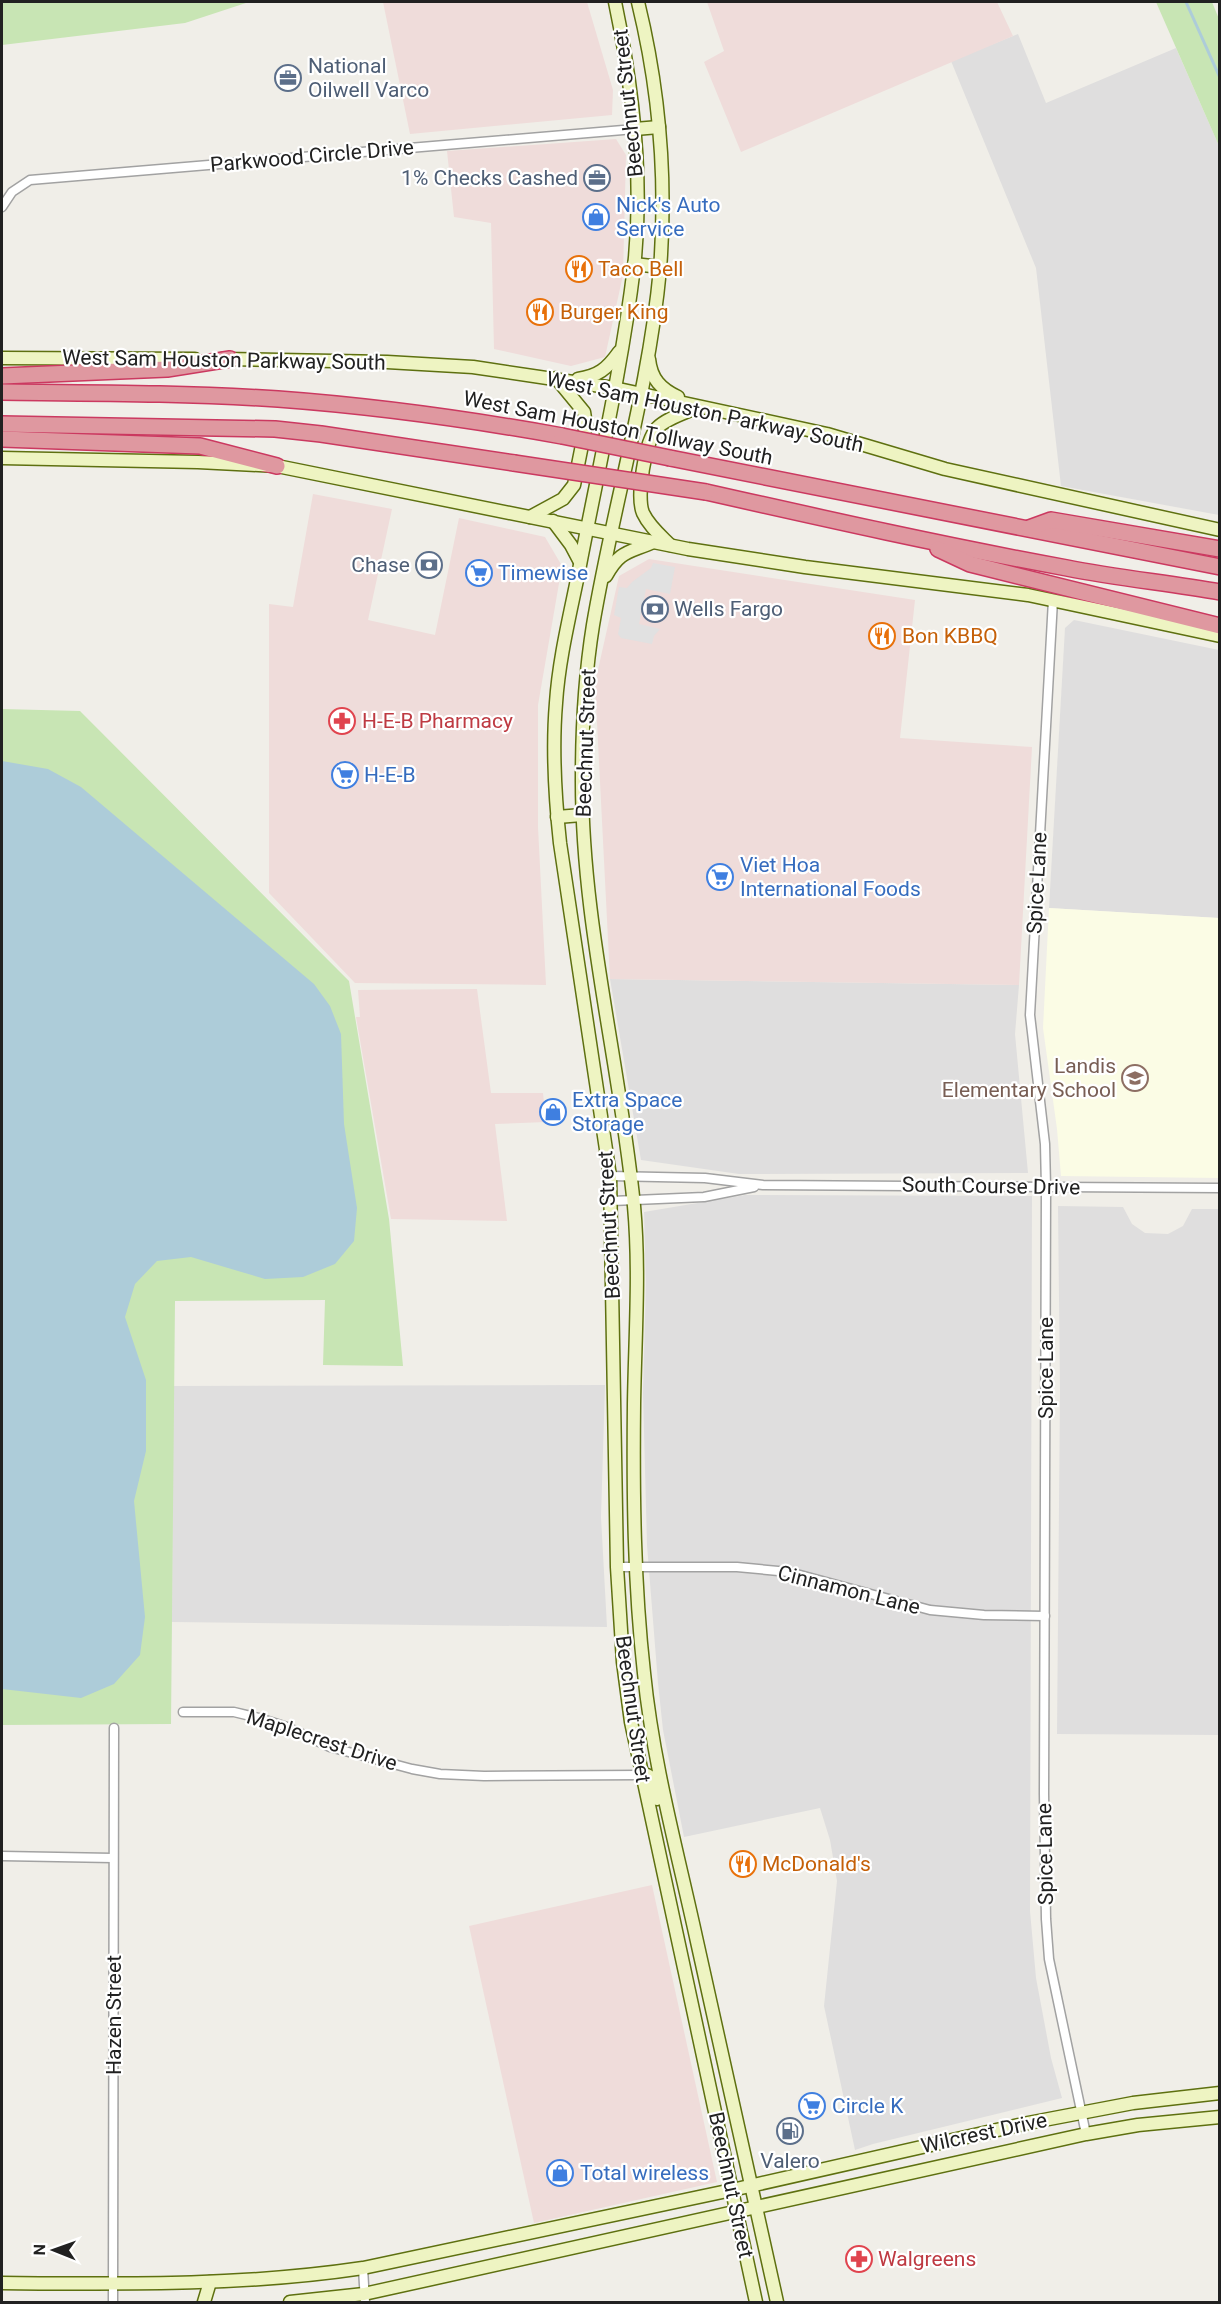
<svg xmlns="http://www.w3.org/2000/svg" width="1221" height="2304" font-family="Roboto,sans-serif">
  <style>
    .residential { fill: #dfdede }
    .commercial { fill: #efdcda }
    .education { fill: #fbfce5 }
    .grass { fill: #c8e5b4 }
    .parking { fill: #e1e1e1 }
    .water { fill: #adccd9 }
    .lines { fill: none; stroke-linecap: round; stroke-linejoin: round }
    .stream { stroke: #adccd9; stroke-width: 3 }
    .street-casing { stroke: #a2a2a2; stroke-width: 11 }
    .secondary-casing { stroke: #5e7010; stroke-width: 15 }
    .highway-casing { stroke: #cb3960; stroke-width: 18 }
    .street { stroke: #fff; stroke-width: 8 }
    .secondary { stroke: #eef4c2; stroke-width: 12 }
    .highway { stroke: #df98a0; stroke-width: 15 }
    .highway-bridge-casing { stroke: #cb3960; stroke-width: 18; stroke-linecap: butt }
    .highway-bridge { stroke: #df98a0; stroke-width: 15 }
    .labels { text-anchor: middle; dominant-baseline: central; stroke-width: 4.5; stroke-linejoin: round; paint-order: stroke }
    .service-label { font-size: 21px; fill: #4e5e75; stroke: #fff; text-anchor: start }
    .street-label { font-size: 21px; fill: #212121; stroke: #fff }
    .shop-label { font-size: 21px; fill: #366cbe; stroke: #fff; text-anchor: start }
    .food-label { font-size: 21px; fill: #c56008; stroke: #fff; text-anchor: start }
    .health-label { font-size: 21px; fill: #be3a42; stroke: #fff; text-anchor: start }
    .education-label { font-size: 21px; fill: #785e54; stroke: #fff; text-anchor: end }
  </style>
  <rect width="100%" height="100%" fill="#f0eee8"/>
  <g class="residential">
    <polygon points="1018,34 1046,103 1176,48 1219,146 1219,515 1061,486 1036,268 951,61"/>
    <polygon points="1074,620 1219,650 1219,918 1049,908 1065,628"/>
    <polygon points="610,979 1019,985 1015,1034 1028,1173 739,1174 641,1160"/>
    <polygon points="745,1195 1032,1196 1030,1911 1036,1978 1051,2058 1062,2098 873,2144 855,2150 824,2006 837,1881 830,1840 820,1808 684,1837 663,1730 658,1683 647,1545 643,1393 646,1283 644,1212"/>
    <polygon points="1058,1206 1123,1207 1132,1224 1145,1233 1168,1234 1183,1226 1192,1209 1219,1209 1219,1735 1057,1734 1060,1392"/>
    <polygon points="605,1385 601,1517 607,1627 172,1622 173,1386"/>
  </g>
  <g class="commercial">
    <polygon points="383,2 587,2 613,90 612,115 410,134"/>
    <polygon points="707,2 997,2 1013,36 741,152 704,62 724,51"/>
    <polygon points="616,139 626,155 623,275 605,357 571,366 494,349 491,223 454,217 447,151"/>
    <polygon points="313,494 392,509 368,620 435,635 459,518 545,537 562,566 538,705 538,827 546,985 355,983 269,893 269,604 293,607"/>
    <polygon points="649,559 915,600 900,738 1032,747 1019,985 610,979 595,683 619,576"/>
    <polygon points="477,989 491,1093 543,1093 546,1122 495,1124 507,1221 391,1219 356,1017 360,1017 358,990"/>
    <polygon points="652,1885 717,2182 534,2223 469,1926"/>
  </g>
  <polygon class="education" points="1049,908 1219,918 1219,1178 1061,1176 1057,1129 1043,1028"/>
  <g class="grass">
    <polygon points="2,2 249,2 185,23 2,45"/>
    <polygon points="1156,2 1212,2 1219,19 1219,146"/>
    <polygon points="2,709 80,711 349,981 389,1219 403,1366 323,1365 325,1300 175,1301 171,1724 2,1725"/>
  </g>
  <polygon class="parking" points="653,563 675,567 670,594 646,589 639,624 660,629 654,636 652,644 621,638 618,634 621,618 614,615 619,587 627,588 632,582 651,568"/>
  <polygon class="water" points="2,761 48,769 81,787 314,984 330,1006 341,1034 344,1124 357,1208 354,1241 335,1264 303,1277 265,1279 191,1257 157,1261 135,1284 125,1317 146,1380 146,1451 134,1501 145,1617 140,1655 114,1684 81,1698 2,1689"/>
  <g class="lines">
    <polyline class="stream" points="1186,2 1220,78"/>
    <defs>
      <g id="street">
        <polyline points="2,207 12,192 30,180 635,129"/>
        <polyline points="1053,600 1030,1015 1045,1144 1046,1187 1044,1794 1046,1919 1049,1959 1086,2134"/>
        <polyline points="610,1176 705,1178 763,1185 1220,1188"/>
        <polyline points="612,1201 704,1197 754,1187"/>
        <polyline points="617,1567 737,1567 789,1572 930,1610 984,1615 1045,1616"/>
        <polyline points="183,1712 234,1712 259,1718 287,1727 330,1747 412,1769 440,1774 484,1776 641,1775"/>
        <polyline points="2,1856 113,1858"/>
        <polyline points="363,2268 365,2302"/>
        <polyline points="113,2302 114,1728"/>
      </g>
      <g id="secondary">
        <path d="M 615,2 C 633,88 644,179 634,267 C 622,367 599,466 580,565 C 571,611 559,657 556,703 C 552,750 555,797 560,843 L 610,1176 L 617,1567 L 623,1662 L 631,1722 L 756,2302"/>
        <path d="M 638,2 C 659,88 667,179 660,269 C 649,389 613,506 593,625 C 585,675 582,725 582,776 C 581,921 620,1062 634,1206 C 640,1271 635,1338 634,1404 C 633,1494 634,1584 644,1673 C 653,1763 677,1850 696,1937 C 723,2059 750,2181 777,2302"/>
        <polyline points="635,129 659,127"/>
        <polyline points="634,264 660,267"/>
        <polyline points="2,358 195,359"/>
        <polyline points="222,359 387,362 473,367 614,388 827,434 945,469 1220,530"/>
        <path d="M 649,359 C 651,379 661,389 678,397"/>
        <path d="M 578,379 C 598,376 607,369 619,352"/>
        <polyline points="2,458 198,462 277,466 688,549 805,567 1028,595 1220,636"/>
        <polyline points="530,517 563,499 574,485 586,425 584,412 556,378"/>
        <polyline points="553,521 571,545 580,562"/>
        <path d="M 670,545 C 660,535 649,526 643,513 C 636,497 645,441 657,428 C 667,418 685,413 698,407"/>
        <path d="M 606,576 C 620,550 629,553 653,542"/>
        <polyline points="557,817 582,815"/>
        <polyline points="641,1775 647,1775 652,1778 657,1799"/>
        <path d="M 2,2283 C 123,2284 243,2286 363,2268 L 732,2190 L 1028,2123 L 1133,2103 L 1220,2093"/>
        <polyline points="204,2302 210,2282"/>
        <polyline points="290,2302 364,2294 1086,2134 1138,2125 1220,2117"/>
      </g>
      <g id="highway">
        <polyline points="2,376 167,369 230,359"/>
        <path d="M 2,392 C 94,393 186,393 278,399 C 373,406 468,419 562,436"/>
        <polyline points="2,424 275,429 321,434 514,463"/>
        <polyline points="2,439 200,446 277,466"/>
        <polyline points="670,458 1220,567"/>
        <path d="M 706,492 C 826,519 946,546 1067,568 C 1117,578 1169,583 1220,592"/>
        <polyline points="1029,528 1051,520 1220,549"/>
        <polyline points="938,549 970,564 1220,626"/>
      </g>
    </defs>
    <use href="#street" class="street-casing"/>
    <use href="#secondary" class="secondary-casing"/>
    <use href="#highway" class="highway-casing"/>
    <use href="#street" class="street"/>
    <use href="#secondary" class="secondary"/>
    <use href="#highway" class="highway"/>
    <defs>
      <g id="highway-bridge">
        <polyline points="562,436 670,458"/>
        <polyline points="514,463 706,492"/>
      </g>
    </defs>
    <use href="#highway-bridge" class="highway-bridge-casing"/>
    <use href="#highway-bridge" class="highway-bridge"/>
  </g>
  <defs>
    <symbol id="office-ring" viewBox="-11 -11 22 22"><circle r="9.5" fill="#fff" stroke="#5c6f8a" stroke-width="1.5"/><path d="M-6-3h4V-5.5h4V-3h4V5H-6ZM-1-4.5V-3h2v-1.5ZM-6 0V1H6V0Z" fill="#5c6f8a"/></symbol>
    <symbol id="shop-ring" viewBox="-11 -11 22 22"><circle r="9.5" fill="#fff" stroke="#3f7fe0" stroke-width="1.5"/><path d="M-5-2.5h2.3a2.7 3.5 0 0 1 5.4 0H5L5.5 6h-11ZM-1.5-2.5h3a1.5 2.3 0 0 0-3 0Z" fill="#3f7fe0"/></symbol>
    <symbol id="restaurant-ring" viewBox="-11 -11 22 22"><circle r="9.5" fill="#fff" stroke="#e8710a" stroke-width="1.5"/><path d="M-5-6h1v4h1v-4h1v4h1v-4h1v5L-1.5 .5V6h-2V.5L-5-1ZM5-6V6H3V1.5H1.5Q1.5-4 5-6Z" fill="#e8710a"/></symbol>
    <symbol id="bank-ring" viewBox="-11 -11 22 22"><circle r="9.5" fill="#fff" stroke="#5c6f8a" stroke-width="1.5"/><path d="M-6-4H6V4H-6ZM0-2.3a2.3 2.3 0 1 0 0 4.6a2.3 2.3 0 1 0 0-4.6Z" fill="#5c6f8a"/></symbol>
    <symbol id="supermarket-ring" viewBox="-11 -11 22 22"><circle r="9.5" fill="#fff" stroke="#3f7fe0" stroke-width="1.5"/><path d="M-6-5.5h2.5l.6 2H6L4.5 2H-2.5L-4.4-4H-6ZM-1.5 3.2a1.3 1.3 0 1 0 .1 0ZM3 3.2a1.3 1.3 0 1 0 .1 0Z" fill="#3f7fe0"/></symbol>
    <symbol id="pharmacy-ring" viewBox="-11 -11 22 22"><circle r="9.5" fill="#fff" stroke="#e0444e" stroke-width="1.5"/><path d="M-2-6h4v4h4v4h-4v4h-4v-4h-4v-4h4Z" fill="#e0444e"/></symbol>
    <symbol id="school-ring" viewBox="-11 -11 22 22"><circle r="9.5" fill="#fff" stroke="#8d6e63" stroke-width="1.5"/><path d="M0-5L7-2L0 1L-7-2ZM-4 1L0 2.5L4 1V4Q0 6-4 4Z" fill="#8d6e63"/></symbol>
    <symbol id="fuel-ring" viewBox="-11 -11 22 22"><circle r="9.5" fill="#fff" stroke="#5c6f8a" stroke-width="1.5"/><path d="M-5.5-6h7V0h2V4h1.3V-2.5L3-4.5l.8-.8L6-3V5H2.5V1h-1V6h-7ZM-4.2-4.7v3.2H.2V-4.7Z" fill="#5c6f8a"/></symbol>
  </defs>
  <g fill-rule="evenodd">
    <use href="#office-ring" x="273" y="63" width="30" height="30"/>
    <use href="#office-ring" x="582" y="163" width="30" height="30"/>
    <use href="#shop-ring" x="581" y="202" width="30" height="30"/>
    <use href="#restaurant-ring" x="564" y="254" width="30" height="30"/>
    <use href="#restaurant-ring" x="525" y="297" width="30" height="30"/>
    <use href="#bank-ring" x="414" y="550" width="30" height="30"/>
    <use href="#supermarket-ring" x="464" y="558" width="30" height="30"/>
    <use href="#bank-ring" x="640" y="594" width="30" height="30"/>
    <use href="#restaurant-ring" x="867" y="621" width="30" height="30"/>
    <use href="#pharmacy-ring" x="327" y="706" width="30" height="30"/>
    <use href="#supermarket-ring" x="330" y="760" width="30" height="30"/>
    <use href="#supermarket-ring" x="705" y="862" width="30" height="30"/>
    <use href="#school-ring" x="1120" y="1063" width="30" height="30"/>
    <use href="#shop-ring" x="538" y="1097" width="30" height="30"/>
    <use href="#restaurant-ring" x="728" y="1849" width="30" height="30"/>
    <use href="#supermarket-ring" x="797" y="2091" width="30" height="30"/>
    <use href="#fuel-ring" x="775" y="2116" width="30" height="30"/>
    <use href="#shop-ring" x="545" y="2158" width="30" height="30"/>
    <use href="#pharmacy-ring" x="844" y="2244" width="30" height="30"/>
  </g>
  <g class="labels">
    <g class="service-label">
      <text x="308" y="66">National<tspan x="308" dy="24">Oilwell Varco</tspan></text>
      <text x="578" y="178" text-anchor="end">1% Checks Cashed</text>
      <text x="410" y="565" text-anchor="end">Chase</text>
      <text x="674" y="609">Wells Fargo</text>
      <text x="790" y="2161" text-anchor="middle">Valero</text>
    </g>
    <g class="street-label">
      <text transform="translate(628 103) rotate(-96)">Beechnut Street</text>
      <text transform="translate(312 156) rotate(-5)">Parkwood Circle Drive</text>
      <text transform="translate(224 360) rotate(1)">West Sam Houston Parkway South</text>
      <text transform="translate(705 412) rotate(12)">West Sam Houston Parkway South</text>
      <text transform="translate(618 428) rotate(11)">West Sam Houston Tollway South</text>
      <text transform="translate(586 743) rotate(-88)">Beechnut Street</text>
      <text transform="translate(1037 883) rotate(-87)">Spice Lane</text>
      <text transform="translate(991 1186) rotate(1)">South Course Drive</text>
      <text transform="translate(609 1225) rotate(-93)">Beechnut Street</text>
      <text transform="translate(1046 1368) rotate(-90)">Spice Lane</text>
      <text transform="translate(849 1590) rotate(14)">Cinnamon Lane</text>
      <text transform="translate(633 1709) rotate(82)">Beechnut Street</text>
      <text transform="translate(322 1740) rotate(18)">Maplecrest Drive</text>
      <text transform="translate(1045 1854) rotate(-91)">Spice Lane</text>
      <text transform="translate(114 2015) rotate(-90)">Hazen Street</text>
      <text transform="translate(984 2133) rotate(-12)">Wilcrest Drive</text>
      <text transform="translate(731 2185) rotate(78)">Beechnut Street</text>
    </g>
    <g class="shop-label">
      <text x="616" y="205">Nick's Auto<tspan x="616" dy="24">Service</tspan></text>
      <text x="498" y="573">Timewise</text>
      <text x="364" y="775">H-E-B</text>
      <text x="740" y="865">Viet Hoa<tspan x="740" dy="24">International Foods</tspan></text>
      <text x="572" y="1100">Extra Space<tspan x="572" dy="24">Storage</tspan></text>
      <text x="832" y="2106">Circle K</text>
      <text x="580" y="2173">Total wireless</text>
    </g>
    <g class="food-label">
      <text x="598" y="269">Taco Bell</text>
      <text x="560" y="312">Burger King</text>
      <text x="902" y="636">Bon KBBQ</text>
      <text x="762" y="1864">McDonald's</text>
    </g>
    <g class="health-label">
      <text x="362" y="721">H-E-B Pharmacy</text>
      <text x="878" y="2259">Walgreens</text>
    </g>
    <g class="education-label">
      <text x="1116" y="1066">Landis<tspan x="1116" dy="24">Elementary School</tspan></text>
    </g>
  </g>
  <rect width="1221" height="2304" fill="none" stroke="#212121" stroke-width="6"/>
  <g transform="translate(54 2250) rotate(271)" stroke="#ffffff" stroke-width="4.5" paint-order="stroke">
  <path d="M0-4.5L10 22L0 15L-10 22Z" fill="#212121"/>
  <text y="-9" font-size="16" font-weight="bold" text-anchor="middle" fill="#212121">N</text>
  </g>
</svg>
